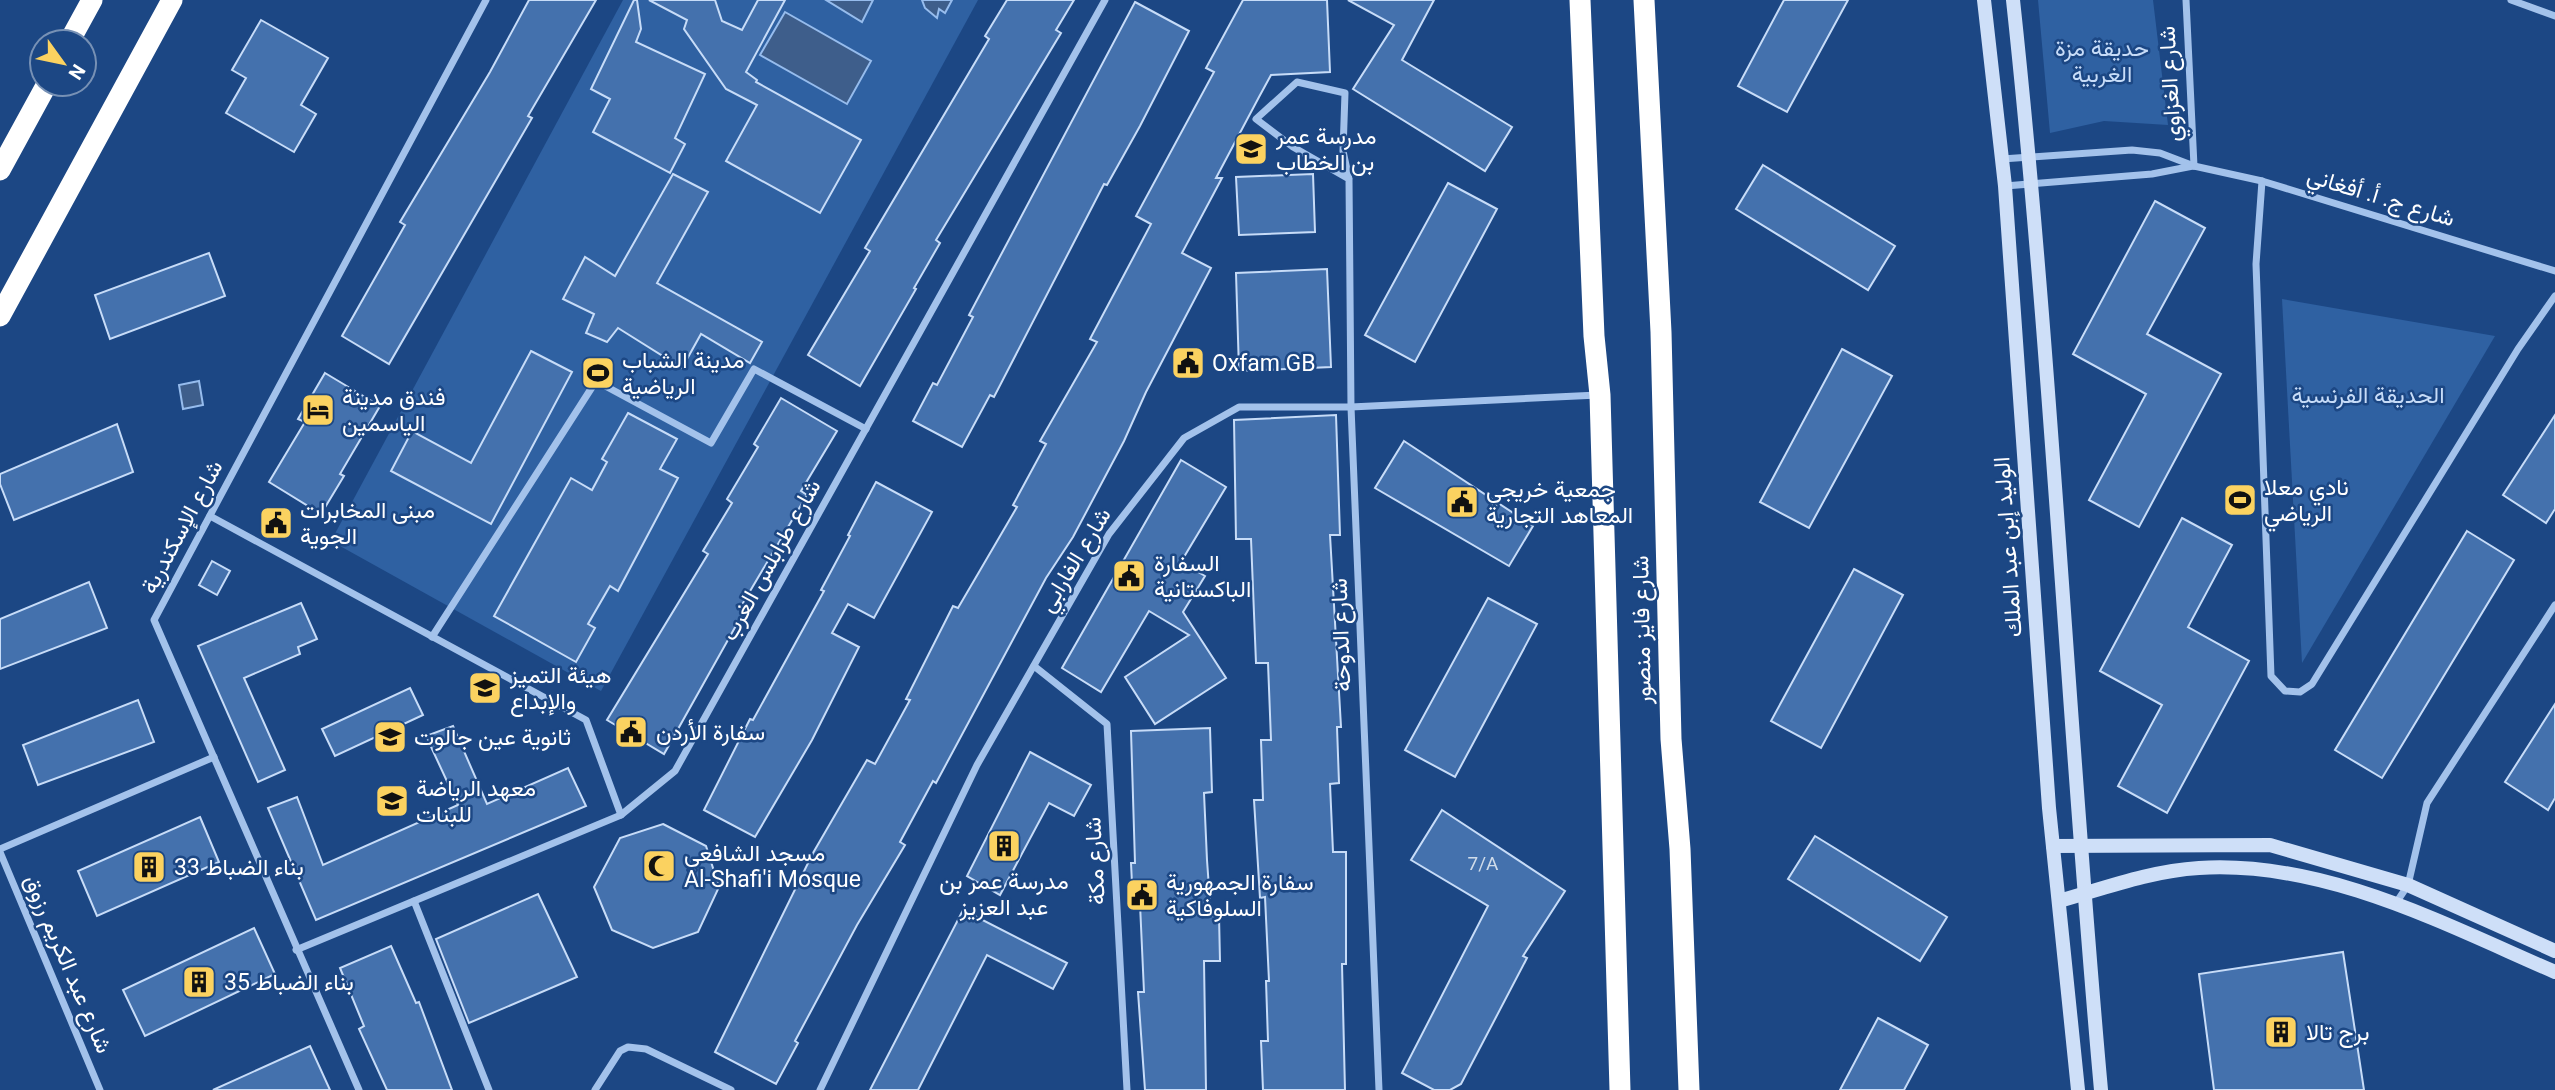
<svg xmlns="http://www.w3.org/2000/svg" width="2555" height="1090" font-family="Roboto,Vazirmatn,sans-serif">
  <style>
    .green { fill: #2f61a2 }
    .water { fill: #3e5e8b; stroke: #96bced; stroke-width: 2 }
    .building { fill: #4471ad; stroke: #c7dcf8; stroke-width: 2 }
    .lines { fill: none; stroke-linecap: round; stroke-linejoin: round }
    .street { stroke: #a3c2eb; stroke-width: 7 }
    .secondary { stroke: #cedff8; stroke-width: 14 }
    .highway { stroke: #fff; stroke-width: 21 }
    .labels { text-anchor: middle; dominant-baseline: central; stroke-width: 5; stroke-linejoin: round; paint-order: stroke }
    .number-label { font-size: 19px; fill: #d0dcea }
    .park-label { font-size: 23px; fill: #c7dcf8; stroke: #1c4784 }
    .street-label { font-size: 23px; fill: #fff; stroke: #1c4784 }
    .poi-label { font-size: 23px; fill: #fff; stroke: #1c4784; text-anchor: start }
  </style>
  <rect width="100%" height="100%" fill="#1c4784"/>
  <g class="green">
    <polygon points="623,0 978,0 601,691 331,541"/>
    <polygon points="2038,0 2153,0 2168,125 2104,121 2050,133"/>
    <polygon points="2282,299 2495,336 2302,663"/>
  </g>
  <g class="water">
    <polygon points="826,0 873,0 862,22"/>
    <polygon points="922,0 952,0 945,13 939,9 937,18 925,8"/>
    <polygon points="785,12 871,61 847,104 760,55"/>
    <polygon points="199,381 203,405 183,409 179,385"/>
  </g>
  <g class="building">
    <polygon points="529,0 596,0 528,116 532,118 389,364 342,336 405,225 400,222 490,72"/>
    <polygon points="634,0 637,0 641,29 636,42 705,74 675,138 685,144 670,173 593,132 610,99 591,89"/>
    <polygon points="649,0 715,0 722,21 742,30 758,0 785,0 746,72 757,80 756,82 861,140 820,213 726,161 757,105 726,89 684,29 687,20"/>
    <polygon points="1007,0 1074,0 1056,30 1061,33 936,240 940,243 914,288 916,289 860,386 808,355 870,251 865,248 989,39 985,36"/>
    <polygon points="1243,0 1327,0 1330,72 1271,75 1259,97 1216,178 1222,178 1182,253 1211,268 1146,392 1124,441 1073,537 1046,578 936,783 933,781 900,842 905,845 857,925 795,1041 798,1043 776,1084 715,1052 813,853 867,760 875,764 910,700 906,699 953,606 958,608 1017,507 1013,505 1046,444 1040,441 1097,342 1090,339 1151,224 1136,216 1214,72 1206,68"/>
    <polygon points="1348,0 1434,0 1402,60 1512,127 1485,171 1353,89 1394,25"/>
    <polygon points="1784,0 1848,0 1787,112 1738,86"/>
    <polygon points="1135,2 1189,31 1140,126 1107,185 1104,184 994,397 990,395 962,447 913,421 933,383 937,385 973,317 969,315"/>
    <polygon points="261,20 328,58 301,105 316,114 294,152 226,113 246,78 232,70"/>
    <polygon points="1763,165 1895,246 1868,290 1736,209"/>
    <polygon points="673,174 708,192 657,283 762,342 750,363 701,334 682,368 618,328 607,342 586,333 594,314 563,299 585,257 615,276"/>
    <polygon points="1313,174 1315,232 1239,235 1236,177"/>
    <polygon points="1448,183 1497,209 1415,362 1365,335"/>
    <polygon points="2155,201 2205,228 2147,334 2221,374 2139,527 2089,500 2146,394 2073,354"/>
    <polygon points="209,253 225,296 110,339 95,295"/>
    <polygon points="1327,269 1331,367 1239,371 1236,273"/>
    <polygon points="1842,349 1892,376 1809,528 1760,502"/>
    <polygon points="531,351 572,372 491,524 391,471 412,431 471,463"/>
    <polygon points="325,373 380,406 340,474 344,476 321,514 269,482 305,422 298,419"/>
    <polygon points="781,398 837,431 801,491 807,495 743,603 747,606 664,754 607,720 708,554 703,551 732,503 727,499 758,447 754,444"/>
    <polygon points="628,413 677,439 660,469 678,478 618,591 610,586 588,624 595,628 576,662 494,616 571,478 592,490 607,462 602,459"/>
    <polygon points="1336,415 1340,535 1330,535 1341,727 1337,727 1339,783 1330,784 1333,852 1346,852 1346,964 1342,964 1345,1090 1263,1090 1261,1041 1268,1041 1266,981 1269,981 1265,897 1260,898 1254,800 1263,800 1261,740 1271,740 1268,663 1256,663 1251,539 1236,539 1234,420"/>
    <polygon points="2555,415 2555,509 2546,523 2503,495"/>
    <polygon points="117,424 133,472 14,520 0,484 0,474"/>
    <polygon points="1404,441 1533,526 1509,566 1375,488"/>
    <polygon points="1181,460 1226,487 1181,562 1205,576 1183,612 1226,678 1155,724 1125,677 1189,635 1149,611 1101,692 1062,668"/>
    <polygon points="876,482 932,512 874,618 848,604 832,633 859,647 812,740 755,837 704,810 750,719 753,720 824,591 821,590 850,536 848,535"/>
    <polygon points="2182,518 2232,545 2188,627 2249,661 2167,813 2118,786 2162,705 2100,671"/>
    <polygon points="2467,531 2514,560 2382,778 2335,750"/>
    <polygon points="212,561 230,571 217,595 199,585"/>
    <polygon points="1854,569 1903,595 1821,748 1771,721"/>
    <polygon points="89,582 107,628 0,669 0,619"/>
    <polygon points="1488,598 1537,624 1455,777 1405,750"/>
    <polygon points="301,603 317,639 298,647 300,654 244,678 285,770 258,782 198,646"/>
    <polygon points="410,688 423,715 335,756 322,729"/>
    <polygon points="138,700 154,742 38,785 23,745"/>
    <polygon points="2555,704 2555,798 2548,810 2505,782"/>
    <polygon points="453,726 487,804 568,768 586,806 316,920 268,808 297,797 323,865 458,805 426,736"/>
    <polygon points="1210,728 1212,792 1204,793 1207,860 1211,916 1219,916 1220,961 1204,961 1206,1090 1145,1090 1138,992 1144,992 1140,904 1133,904 1131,863 1135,863 1131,731"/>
    <polygon points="1030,752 1091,785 1074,816 1049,803 1000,895 967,876"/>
    <polygon points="1442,810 1565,891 1523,956 1527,958 1461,1084 1450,1090 1434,1090 1402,1073 1488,906 1411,860"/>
    <polygon points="200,817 219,862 97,916 78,871"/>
    <polygon points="663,824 706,846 719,887 698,932 653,948 612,930 594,887 620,838"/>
    <polygon points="1815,836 1947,917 1920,961 1788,879"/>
    <polygon points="538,894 577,977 469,1023 436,939"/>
    <polygon points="963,910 1067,963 1053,989 987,955 918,1090 870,1090"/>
    <polygon points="254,928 275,974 145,1036 123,990"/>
    <polygon points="391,946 416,1003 419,1002 452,1090 387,1090 359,1029 364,1026 340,968"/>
    <polygon points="2343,952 2364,1090 2214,1090 2199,974"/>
    <polygon points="1878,1018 1928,1045 1904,1090 1840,1090"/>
    <polygon points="310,1046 330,1090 213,1090"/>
  </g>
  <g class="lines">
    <g class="street">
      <polyline points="2186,0 2194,166"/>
      <polyline points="2511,0 2555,16"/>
      <polyline points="2002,159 2132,150 2160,153 2194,166 2262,181 2555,271"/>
      <polyline points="1349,179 1293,147 1256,119 1297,82 1345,93 1343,151 1349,179 1351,407 1379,1090"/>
      <polyline points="2262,181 2256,264 2271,676 2285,691 2300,692 2312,684 2518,349 2555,296"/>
      <polyline points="2005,186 2152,174 2193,166"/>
      <polyline points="210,516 586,720 621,815"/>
      <polyline points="432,637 596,381 711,443 754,369 866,429"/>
      <polyline points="1034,666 1107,724 1127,1090"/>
      <polyline points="0,849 214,757"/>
      <polyline points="0,852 100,1090"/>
      <polyline points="414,901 489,1090"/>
      <polyline points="2396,903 2408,885 2427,803 2555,605"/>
      <polyline points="296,950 621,815 675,771 1105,0"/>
      <polyline points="359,1090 154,620 486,0"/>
      <polyline points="595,1090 620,1051 628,1047 646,1049 731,1090"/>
      <polyline points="820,1090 977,765 1109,534 1184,438 1239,407 1351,407 1598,395"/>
    </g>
    <g class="secondary">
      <polyline points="1984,0 2005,186 2049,808 2078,1090"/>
      <path d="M 2013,0 C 2052,362 2068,727 2101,1090"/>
      <polyline points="2053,846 2270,845 2408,885 2555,951"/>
      <path d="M 2059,901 C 2105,888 2150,871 2199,868 C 2324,860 2444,924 2555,972"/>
    </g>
    <g class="highway">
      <polyline points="1580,0 1594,336 1600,395 1620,1090"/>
      <polyline points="1644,0 1661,332 1671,739 1680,849 1689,1090"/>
      <polyline points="69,42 92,0"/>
      <polyline points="0,170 47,84"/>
      <polyline points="0,316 172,0"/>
    </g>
  </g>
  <defs>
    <symbol id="school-square" viewBox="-11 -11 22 22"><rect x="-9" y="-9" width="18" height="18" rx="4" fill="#fbd260" stroke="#1c4784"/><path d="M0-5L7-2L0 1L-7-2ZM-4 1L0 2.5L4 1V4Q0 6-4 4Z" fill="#111"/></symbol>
    <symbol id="civic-square" viewBox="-11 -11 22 22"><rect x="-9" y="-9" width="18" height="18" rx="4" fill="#fbd260" stroke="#1c4784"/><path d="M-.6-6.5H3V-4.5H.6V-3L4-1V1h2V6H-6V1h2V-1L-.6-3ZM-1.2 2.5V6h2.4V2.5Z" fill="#111"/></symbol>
    <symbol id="stadium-square" viewBox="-11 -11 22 22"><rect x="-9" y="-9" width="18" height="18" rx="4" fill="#fbd260" stroke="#1c4784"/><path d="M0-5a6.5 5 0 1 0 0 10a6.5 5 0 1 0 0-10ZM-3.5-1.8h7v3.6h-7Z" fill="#111"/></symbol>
    <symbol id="hotel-square" viewBox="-11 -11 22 22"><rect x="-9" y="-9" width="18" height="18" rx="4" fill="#fbd260" stroke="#1c4784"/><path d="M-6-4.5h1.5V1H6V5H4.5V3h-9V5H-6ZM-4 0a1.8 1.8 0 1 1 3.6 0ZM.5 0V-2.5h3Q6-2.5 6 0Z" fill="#111"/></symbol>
    <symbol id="building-square" viewBox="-11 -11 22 22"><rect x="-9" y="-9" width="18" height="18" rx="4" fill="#fbd260" stroke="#1c4784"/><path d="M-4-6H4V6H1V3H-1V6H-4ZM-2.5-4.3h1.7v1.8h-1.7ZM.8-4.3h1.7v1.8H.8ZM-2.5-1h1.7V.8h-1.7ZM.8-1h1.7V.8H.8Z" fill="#111"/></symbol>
    <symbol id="mosque-square" viewBox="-11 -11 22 22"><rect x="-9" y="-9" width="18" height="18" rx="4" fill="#fbd260" stroke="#1c4784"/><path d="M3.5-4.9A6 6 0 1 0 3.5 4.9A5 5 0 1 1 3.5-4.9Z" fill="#111"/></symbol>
  </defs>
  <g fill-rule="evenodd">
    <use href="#school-square" x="1232" y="130" width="38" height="38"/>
    <use href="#civic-square" x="1169" y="344" width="38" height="38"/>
    <use href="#stadium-square" x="579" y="354" width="38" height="38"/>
    <use href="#hotel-square" x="299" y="391" width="38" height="38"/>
    <use href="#stadium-square" x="2221" y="481" width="38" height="38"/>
    <use href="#civic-square" x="1443" y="483" width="38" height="38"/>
    <use href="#civic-square" x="257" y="504" width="38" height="38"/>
    <use href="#civic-square" x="1110" y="557" width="38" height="38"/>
    <use href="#school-square" x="466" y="669" width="38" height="38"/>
    <use href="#civic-square" x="612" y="713" width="38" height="38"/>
    <use href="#school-square" x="371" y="718" width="38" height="38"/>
    <use href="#school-square" x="373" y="782" width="38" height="38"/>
    <use href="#building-square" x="985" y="827" width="38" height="38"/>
    <use href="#mosque-square" x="640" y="847" width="38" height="38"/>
    <use href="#building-square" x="130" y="848" width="38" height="38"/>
    <use href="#civic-square" x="1123" y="876" width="38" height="38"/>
    <use href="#building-square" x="180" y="963" width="38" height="38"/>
    <use href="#building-square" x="2262" y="1013" width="38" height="38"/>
  </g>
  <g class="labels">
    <g class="number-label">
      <text x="1483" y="863">7/A</text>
    </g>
    <g class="park-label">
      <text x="2102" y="48">حديقة مزة<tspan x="2102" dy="26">الغربية</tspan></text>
      <text x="2368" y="395">الحديقة الفرنسية</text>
    </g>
    <g class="street-label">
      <text transform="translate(2170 84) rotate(-93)">شارع الغزاوي</text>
      <text transform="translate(2381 197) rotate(17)">شارع ج. أ. أفغاني</text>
      <text transform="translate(182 527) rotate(-62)">شارع الإسكندرية</text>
      <text transform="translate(2008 547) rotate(-94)">الوليد إبن عبد الملك</text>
      <text transform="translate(771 560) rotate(-61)">شارع طرابلس الغرب</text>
      <text transform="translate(1075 560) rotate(-59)">شارع الفارابي</text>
      <text transform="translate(1642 630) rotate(-91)">شارع فايز منصور</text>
      <text transform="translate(1341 635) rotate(-92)">شارع الدوحة</text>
      <text transform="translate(1095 861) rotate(-93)">شارع مكة</text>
      <text transform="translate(68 964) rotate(67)">شارع عبد الكريم رزوق</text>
    </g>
    <g class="poi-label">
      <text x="1276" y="136">مدرسة عمر<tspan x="1276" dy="26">بن الخطاب</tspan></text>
      <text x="622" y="360">مدينة الشباب<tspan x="622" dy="26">الرياضية</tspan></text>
      <text x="1212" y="363">Oxfam GB</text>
      <text x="342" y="397">فندق مدينة<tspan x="342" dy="26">الياسمين</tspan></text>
      <text x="2264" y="487">نادي معلا<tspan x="2264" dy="26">الرياضي</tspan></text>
      <text x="1486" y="489">جمعية خريجي<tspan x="1486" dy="26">المعاهد التجارية</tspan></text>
      <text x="300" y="510">مبنى المخابرات<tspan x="300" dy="26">الجوية</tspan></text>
      <text x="1154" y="563">السفارة<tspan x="1154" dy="26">الباكستانية</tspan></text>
      <text x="510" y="675">هيئة التميز<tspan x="510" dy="26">والإبداع</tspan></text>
      <text x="656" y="732">سفارة الأردن</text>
      <text x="414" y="737">ثانوية عين جالوت</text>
      <text x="416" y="788">معهد الرياضة<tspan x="416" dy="26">للبنات</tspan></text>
      <text x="684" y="853">مسجد الشافعي<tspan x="684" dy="26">Al-Shafi'i Mosque</tspan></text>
      <text x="174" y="867">بناء الضباط 33</text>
      <text x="1004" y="881" text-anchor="middle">مدرسة عمر بن<tspan x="1004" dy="26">عبد العزيز</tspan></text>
      <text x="1166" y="882">سفارة الجمهورية<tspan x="1166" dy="26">السلوفاكية</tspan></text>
      <text x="224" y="982">بناء الضباط 35</text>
      <text x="2306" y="1032">برج تالا</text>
    </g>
  </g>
  <g transform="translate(63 63) rotate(123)"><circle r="33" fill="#1c4784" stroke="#7791b5" stroke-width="2"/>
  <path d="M0-5L12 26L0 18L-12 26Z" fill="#fbd260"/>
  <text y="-10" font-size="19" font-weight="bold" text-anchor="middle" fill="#ffffff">N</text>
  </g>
</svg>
